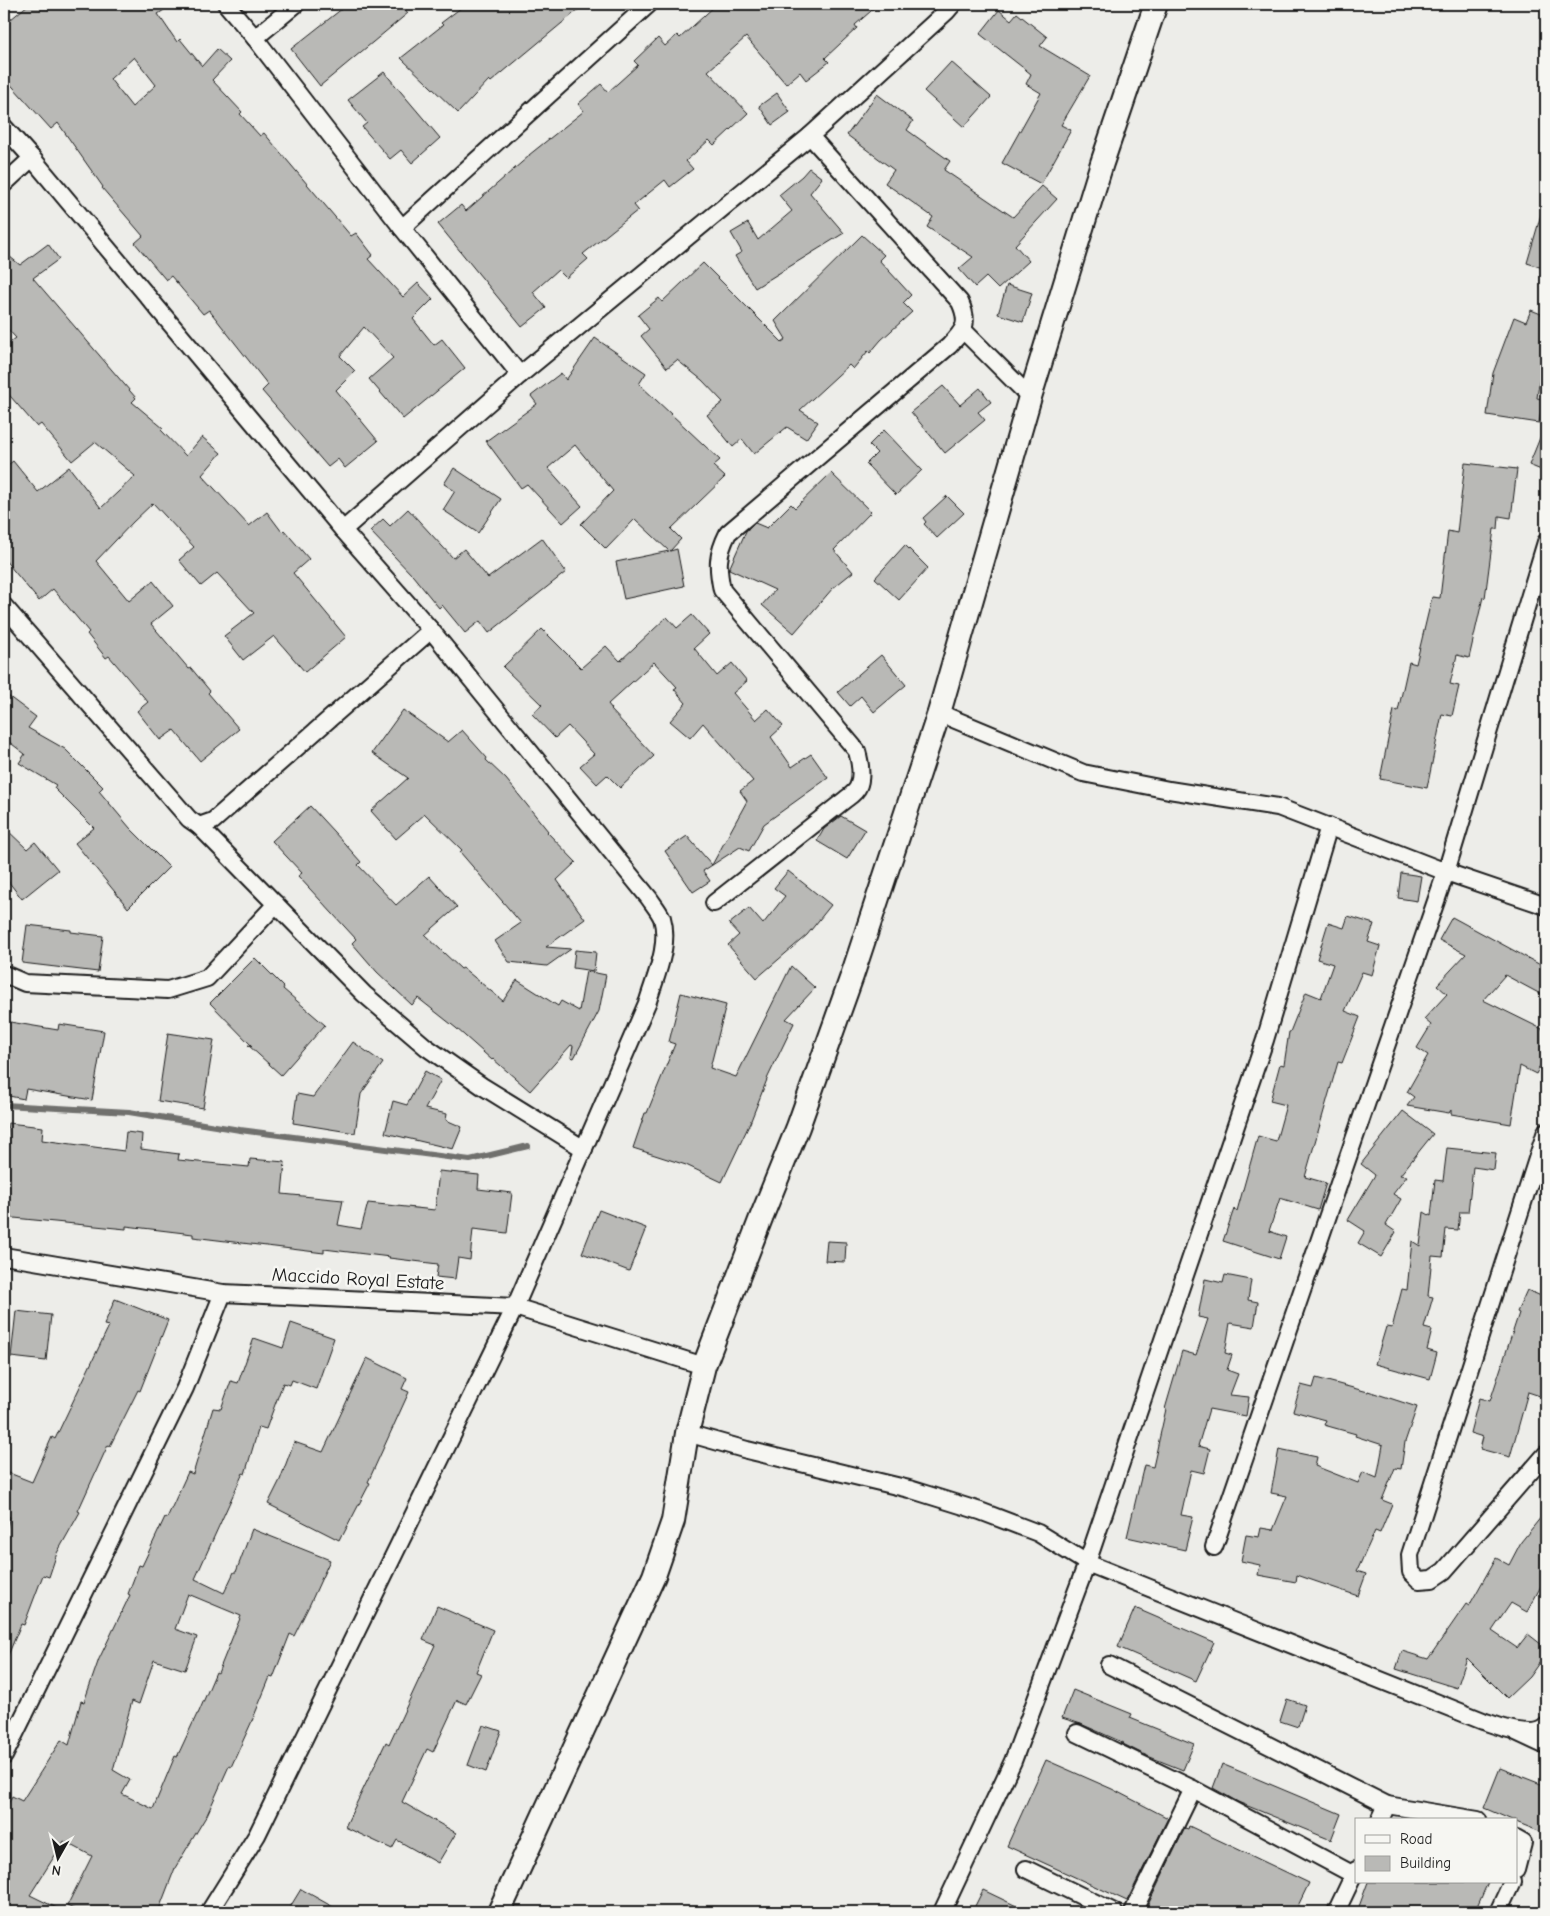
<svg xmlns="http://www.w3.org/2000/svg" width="1550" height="1916" font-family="'Comic Neue',sans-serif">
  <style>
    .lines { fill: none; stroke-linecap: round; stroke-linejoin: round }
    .stream { stroke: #6f6f6d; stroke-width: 6 }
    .building { fill: #b9b9b6; stroke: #1c1c1c; fill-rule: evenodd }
    .street-casing { stroke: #1c1c1c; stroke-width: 20 }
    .secondary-casing { stroke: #1c1c1c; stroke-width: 26 }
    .street { stroke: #f6f6f2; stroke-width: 16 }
    .secondary { stroke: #f6f6f2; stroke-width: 22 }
    .labels { text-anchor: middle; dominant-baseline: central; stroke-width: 5; stroke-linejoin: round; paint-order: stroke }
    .street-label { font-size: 19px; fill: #1c1c1c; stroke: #f6f6f2 }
  </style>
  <rect width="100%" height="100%" fill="#edede9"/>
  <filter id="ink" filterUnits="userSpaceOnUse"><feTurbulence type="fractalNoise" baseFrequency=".02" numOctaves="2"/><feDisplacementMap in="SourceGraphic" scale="10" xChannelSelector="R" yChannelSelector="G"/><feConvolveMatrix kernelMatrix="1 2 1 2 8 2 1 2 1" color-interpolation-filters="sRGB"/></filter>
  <g filter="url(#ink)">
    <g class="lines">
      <polyline class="stream" points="4,1105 129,1112 240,1130 470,1160 528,1146"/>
    </g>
    <g class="building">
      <path d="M 29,4 L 173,4 L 158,14 L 177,42 L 180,39 L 202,66 L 217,49 L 230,61 L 212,80 L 242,112 L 240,114 L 260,136 L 264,133 L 351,236 L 356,233 L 373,255 L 368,259 L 403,297 L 418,283 L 433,299 L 413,319 L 434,345 L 442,339 L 465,368 L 403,419 L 369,379 L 393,358 L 364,327 L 340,356 L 355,371 L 336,390 L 378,441 L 345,468 L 338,459 L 328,467 L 262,391 L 268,385 L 209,310 L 203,314 L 171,276 L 166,280 L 135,243 L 143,236 L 102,188 L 103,187 L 58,123 L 51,129 L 4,77 L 4,25 ZM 134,57 L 156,85 L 132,107 L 110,79 Z"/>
      <polygon points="348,4 401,4 408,13 320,86 291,49"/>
      <polygon points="466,4 585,4 491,82 489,80 458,113 401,58 443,25 441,23"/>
      <polygon points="717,4 879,4 855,25 857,28 825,58 829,62 806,80 800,72 786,84 746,37 708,71 748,113 714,145 709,140 686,161 693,169 670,187 665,180 634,205 638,210 583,254 588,259 566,278 558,270 533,292 546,308 522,327 438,224 461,205 466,211 529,156 529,155 584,111 578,104 601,84 608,92 638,65 634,61 658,38 665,46 677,35 680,38"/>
      <polygon points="999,10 1011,20 1017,13 1047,37 1040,46 1090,76 1061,125 1071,130 1041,184 1002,163 1041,93 1026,84 1031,74 980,34"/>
      <polygon points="951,62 991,97 964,127 924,91"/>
      <polygon points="384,72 440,138 412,163 401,150 390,159 362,127 367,123 348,100"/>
      <polygon points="777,93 790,112 772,125 759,106"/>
      <polygon points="877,94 913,121 907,130 950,161 944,170 1013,217 1042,186 1057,199 1015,245 1029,261 998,289 986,277 975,287 959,269 973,257 927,227 933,217 885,183 894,170 847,135"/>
      <polygon points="809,168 822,178 810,193 844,233 755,288 735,256 742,252 731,233 748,223 758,240 792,211 779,195 802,176"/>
      <polygon points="1542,211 1546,211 1546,269 1527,263"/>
      <polygon points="862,235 884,255 879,260 911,295 903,303 912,312 881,340 870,353 868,351 853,369 849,365 800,410 818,422 806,439 787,427 754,454 742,439 733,447 707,415 723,402 702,380 677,360 667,368 641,336 649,329 638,315 659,298 662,302 703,263 782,342 786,339 775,321"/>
      <polygon points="48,244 59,259 33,278 136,398 132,402 163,428 161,430 186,456 202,437 221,453 202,475 249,526 267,512 282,532 284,530 309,559 293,573 346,637 305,672 274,636 243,660 224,636 254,613 217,573 201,586 179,560 194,547 153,503 133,522 96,561 129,601 153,581 173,606 151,624 189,669 191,668 210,691 208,693 239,729 200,761 174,730 160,740 137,711 148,702 109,656 106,658 87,634 89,632 53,589 39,601 4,559 4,468 13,461 38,492 69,467 101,508 135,476 95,442 72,461 41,424 37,427 4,389 4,347 16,338 4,325 4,252 20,265"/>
      <polygon points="1007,285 1032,293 1023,322 998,314"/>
      <polygon points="1531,310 1546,316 1546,363 1542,362 1537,398 1543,399 1539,423 1487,415 1493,373 1514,317 1526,322"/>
      <polygon points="595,338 646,373 639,384 720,460 713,466 725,477 671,529 681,539 670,551 677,549 684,586 624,599 616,562 669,551 635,519 606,549 581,524 613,491 575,445 548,468 582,506 563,523 527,484 521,488 486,441 537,404 531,396 561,373 566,380"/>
      <polygon points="943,386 960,405 980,388 991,402 978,412 985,420 945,453 911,412"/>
      <polygon points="1546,423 1546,472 1529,465"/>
      <polygon points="884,430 922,470 896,495 866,464 877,453 869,445"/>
      <polygon points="1465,463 1517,469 1511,518 1499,516 1498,529 1494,529 1485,598 1483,597 1469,658 1457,655 1450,684 1459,686 1452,716 1442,714 1427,788 1380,779 1394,710 1398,711 1409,662 1416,664 1432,597 1440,598 1448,531 1457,533"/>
      <polygon points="454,468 501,499 478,533 443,510 455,491 444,484"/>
      <polygon points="831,473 871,512 834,550 853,572 833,588 794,633 762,605 775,590 729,569 746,531 755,523 767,528 791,504 795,508"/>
      <polygon points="947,496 964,513 937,538 924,524 926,522 923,518"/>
      <polygon points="408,509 453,558 464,549 488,578 542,538 566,572 489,633 480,621 465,633 442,605 439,608 413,576 370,531 383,519 390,526"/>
      <polygon points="905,545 928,568 899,600 875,578"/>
      <polygon points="692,615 709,634 694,648 717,676 732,663 747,681 733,693 756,720 768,709 783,726 771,737 792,767 811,754 828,778 764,824 749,851 740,847 703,871 710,881 693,892 665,851 687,836 712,865 747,801 740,791 753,781 703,723 690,738 670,721 686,703 674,689 677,687 654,662 608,704 612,709 611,710 654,756 620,788 607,775 597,784 580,766 594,754 568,726 555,738 532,714 542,705 503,667 542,629 581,668 606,646 620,661 667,617 677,628"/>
      <polygon points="881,655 906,685 874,712 861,696 850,706 838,692"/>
      <polygon points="4,693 36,717 28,728 65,749 103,787 99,791 130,828 169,867 128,908 75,843 94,828 54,788 56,785 19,763 25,754 4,738"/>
      <polygon points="403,710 448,742 462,730 487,758 486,760 506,779 548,831 547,832 576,862 557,880 585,919 546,947 571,949 547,966 509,962 495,941 521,923 460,852 462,850 425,814 396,839 371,811 408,778 372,753"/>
      <polygon points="310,806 345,844 361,862 358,865 396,905 429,876 457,907 425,935 461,969 463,968 503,1001 517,980 558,1006 561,1001 579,1011 586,971 606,975 599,1011 574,1058 571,1057 573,1046 571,1045 530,1091 493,1059 492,1060 456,1028 418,998 412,1005 377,972 352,943 356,939 298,876 302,873 272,841"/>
      <polygon points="841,816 865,830 847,859 817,841 824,829"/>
      <polygon points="4,827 27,849 35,842 58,870 22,899 4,876"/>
      <polygon points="788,871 831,905 807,935 757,978 728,945 739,935 729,924 749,908 763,924 785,896 774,888"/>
      <polygon points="1401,873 1421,876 1417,901 1398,898"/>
      <polygon points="1348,916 1374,924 1368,942 1380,946 1372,975 1362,972 1345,1011 1360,1017 1342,1063 1338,1062 1305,1177 1326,1183 1318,1210 1280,1198 1269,1231 1286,1237 1279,1259 1223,1241 1234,1209 1237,1211 1258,1136 1276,1141 1286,1105 1270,1101 1280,1064 1284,1065 1289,1032 1290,1032 1306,992 1321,998 1333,964 1317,959 1328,923 1344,928"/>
      <polygon points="1452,917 1546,968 1546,997 1505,975 1483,1000 1546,1031 1546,1054 1536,1074 1520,1066 1511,1124 1451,1114 1451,1110 1449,1113 1407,1106 1414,1097 1407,1092 1428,1055 1417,1048 1431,1025 1424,1019 1447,994 1437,985 1466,954 1439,940"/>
      <polygon points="27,925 71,930 71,932 103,936 98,972 22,963"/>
      <polygon points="575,950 596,952 594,971 573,968"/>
      <polygon points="255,958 284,987 283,989 325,1025 281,1075 248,1045 252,1046 210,1003"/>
      <polygon points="791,966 815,988 786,1019 794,1023 768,1077 750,1123 722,1182 686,1165 633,1148 645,1113 647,1113 675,1044 669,1042 681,993 726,1005 710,1068 736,1077"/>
      <polygon points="4,1021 58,1030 59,1024 104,1031 92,1100 26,1089 24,1099 4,1095"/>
      <polygon points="168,1033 214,1040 203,1108 158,1101"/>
      <polygon points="353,1042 383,1063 361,1094 355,1133 293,1123 297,1094 313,1097"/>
      <polygon points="425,1071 441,1080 425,1109 447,1114 446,1120 462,1127 453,1149 385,1133 393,1101 407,1105"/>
      <polygon points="1403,1111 1433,1134 1400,1175 1407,1176 1393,1194 1401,1199 1386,1225 1396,1232 1381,1257 1358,1243 1365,1231 1348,1220 1375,1175 1361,1164"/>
      <polygon points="8,1123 43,1127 42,1140 124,1151 126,1132 142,1134 141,1149 179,1154 178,1160 249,1167 250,1159 285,1162 282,1194 343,1200 338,1225 361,1229 368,1203 435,1210 439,1171 479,1175 478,1189 512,1193 507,1233 473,1229 470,1260 458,1258 455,1279 436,1277 438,1264 389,1258 390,1257 324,1249 324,1253 193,1237 193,1234 126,1226 126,1229 4,1217 4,1165"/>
      <polygon points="1447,1148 1496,1153 1494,1170 1473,1167 1468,1212 1460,1212 1458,1230 1446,1229 1443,1257 1432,1256 1428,1296 1433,1297 1424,1328 1432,1330 1427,1350 1437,1353 1430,1379 1375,1364 1386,1327 1392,1328 1402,1289 1407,1290 1412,1241 1420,1246 1424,1212 1431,1216 1435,1180 1443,1181"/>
      <polygon points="599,1210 646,1228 629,1271 582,1253"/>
      <polygon points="827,1241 846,1242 845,1262 825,1261"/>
      <polygon points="1225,1275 1251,1280 1248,1300 1258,1302 1254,1327 1230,1323 1225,1353 1232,1355 1227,1370 1238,1374 1230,1395 1249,1397 1246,1416 1209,1409 1198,1446 1210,1449 1204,1473 1191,1470 1181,1515 1193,1517 1185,1550 1127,1537 1144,1465 1153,1467 1166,1409 1165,1409 1182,1351 1196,1355 1208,1319 1198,1317 1205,1279 1223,1283"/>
      <polygon points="1527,1290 1546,1298 1546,1398 1528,1392 1510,1457 1480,1449 1483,1437 1470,1433 1479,1398 1490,1401 1519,1313 1517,1312"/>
      <polygon points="115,1299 168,1320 140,1391 138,1390 110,1446 108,1445 78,1511 80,1512 57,1553 49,1577 43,1575 24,1625 21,1624 4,1665 4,1536 10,1517 4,1515 4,1471 32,1482 52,1437 55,1439 109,1326 104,1325"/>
      <polygon points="16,1311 51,1315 46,1361 11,1357"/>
      <path d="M 291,1323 L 334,1338 L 316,1389 L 292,1380 L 290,1385 L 283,1383 L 266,1429 L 259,1427 L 245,1474 L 243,1473 L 195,1579 L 224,1593 L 234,1572 L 236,1572 L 252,1529 L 330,1560 L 310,1604 L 294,1636 L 290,1634 L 273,1678 L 270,1677 L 252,1721 L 231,1767 L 229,1766 L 207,1815 L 175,1868 L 158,1912 L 80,1912 L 67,1906 L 92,1856 L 64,1841 L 30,1895 L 65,1912 L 19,1912 L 4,1904 L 4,1812 L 12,1796 L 22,1801 L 61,1740 L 69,1745 L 81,1701 L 84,1702 L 99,1659 L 130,1595 L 128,1594 L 139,1565 L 142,1566 L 165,1517 L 167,1518 L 188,1472 L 193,1474 L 213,1408 L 221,1409 L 231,1381 L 238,1383 L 254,1338 L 283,1348 ZM 188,1594 L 241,1616 L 218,1673 L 216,1672 L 198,1714 L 197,1714 L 177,1757 L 175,1756 L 153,1809 L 122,1794 L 130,1780 L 113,1770 L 132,1701 L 139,1704 L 154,1660 L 185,1670 L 197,1637 L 175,1629 Z"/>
      <polygon points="367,1358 407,1378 402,1389 409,1392 368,1482 370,1483 343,1535 342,1534 339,1540 268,1504 280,1480 294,1442 323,1452"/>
      <polygon points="1316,1378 1368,1392 1368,1391 1417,1407 1405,1442 1401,1469 1395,1468 1382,1500 1392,1504 1380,1533 1375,1531 1357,1571 1366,1574 1358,1596 1297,1575 1296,1582 1258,1575 1260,1565 1241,1561 1246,1535 1259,1537 1261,1528 1273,1530 1287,1496 1271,1493 1279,1449 1317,1457 1315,1466 1358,1483 1363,1472 1377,1478 1383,1445 1355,1436 1356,1434 1324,1425 1326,1420 1293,1411 1301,1385 1313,1388"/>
      <polygon points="1546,1511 1546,1577 1527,1612 1511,1603 1492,1631 1517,1648 1528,1634 1546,1648 1546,1653 1529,1677 1507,1698 1467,1658 1457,1688 1396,1669 1402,1651 1428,1659 1466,1604 1469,1606 1496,1558 1509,1565 1521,1542"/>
      <polygon points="437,1606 493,1630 476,1672 481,1674 466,1704 457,1700 433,1752 427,1749 402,1802 456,1833 438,1863 397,1840 392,1849 345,1827 386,1742 389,1744 435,1645 423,1640"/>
      <polygon points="1135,1608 1214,1642 1196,1681 1118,1647"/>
      <polygon points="1073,1690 1132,1714 1130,1718 1194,1744 1183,1770 1145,1755 1123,1744 1124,1743 1081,1724 1062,1718"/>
      <polygon points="1287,1699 1305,1705 1298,1727 1280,1721"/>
      <polygon points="483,1725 501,1731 486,1772 468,1765"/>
      <polygon points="1046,1760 1112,1789 1168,1818 1127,1901 1007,1846"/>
      <polygon points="1222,1764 1341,1814 1331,1840 1238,1802 1213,1788"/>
      <polygon points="1500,1768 1546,1786 1546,1834 1516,1822 1516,1820 1512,1820 1484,1808"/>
      <polygon points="1189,1826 1309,1883 1295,1912 1153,1912 1146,1909 1185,1828 1188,1829"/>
      <polygon points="1368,1882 1488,1882 1475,1912 1357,1912"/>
      <polygon points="301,1889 342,1912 287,1912"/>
      <polygon points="983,1890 1029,1912 972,1912"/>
    </g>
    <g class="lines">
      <defs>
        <g id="street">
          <polyline points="226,4 255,38 402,228 520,375"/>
          <polyline points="255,38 296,4"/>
          <path d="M 4,127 L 32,158 L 343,530 L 431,630 L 649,898 C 653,904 659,911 662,918 C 670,945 656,975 648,1001 L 515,1307 L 257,1835 L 209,1912"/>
          <polyline points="4,184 32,158"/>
          <polyline points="402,228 649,4"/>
          <polyline points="964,331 1030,397"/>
          <polyline points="343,530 520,375 810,136 947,11 953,4"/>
          <polyline points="4,606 189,819 199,826 213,821 431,630"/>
          <polyline points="939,713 1083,773 1169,790 1278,807 1446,872 1546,906"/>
          <polyline points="199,826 364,994 426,1047 482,1086 584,1149"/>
          <path d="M 714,903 L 846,799 C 850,796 856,792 858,787 C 863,776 860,762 857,751 L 722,590 C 717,566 717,555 728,533 L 949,346 C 964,330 970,324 960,302 L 810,136"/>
          <polyline points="4,974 25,983 168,990 207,978 276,904"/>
          <polyline points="1546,1131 1410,1555 1411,1572 1419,1580 1432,1579 1444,1571 1546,1454"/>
          <polyline points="4,1256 223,1293 515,1307 704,1366"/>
          <path d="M 687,1433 L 747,1450 L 909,1489 L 980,1511 L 1038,1533 L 1087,1563 L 1483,1721 C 1498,1726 1533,1740 1546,1726"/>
          <polyline points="1214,1547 1446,872 1546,542"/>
          <polyline points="1109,1665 1387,1805 1380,1820"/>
          <polyline points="1516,1732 1546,1746"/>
          <polyline points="1077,1733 1193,1789 1354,1875"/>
          <polyline points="4,1756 185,1388 223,1293"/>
          <polyline points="1387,1805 1478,1820"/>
          <polyline points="1516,1839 1523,1843 1516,1870"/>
          <polyline points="1026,1869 1114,1912"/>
          <polyline points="942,1912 1013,1761 1087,1563 1265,1040 1329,826"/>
          <polyline points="1133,1912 1193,1789"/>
          <polyline points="1336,1912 1356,1870"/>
          <polyline points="1498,1912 1512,1882"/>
        </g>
        <polyline id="secondary" points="499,1912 654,1576 673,1521 687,1433 704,1366 761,1218 798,1127 852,976 939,713 1030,397 1102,163 1156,4"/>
      </defs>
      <use href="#street" class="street-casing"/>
      <use href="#secondary" class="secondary-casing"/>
      <use href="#street" class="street"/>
      <use href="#secondary" class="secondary"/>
    </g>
  </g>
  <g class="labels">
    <g class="street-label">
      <text transform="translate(358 1279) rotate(3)">Maccido Royal Estate</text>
    </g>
  </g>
  <rect width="1550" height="1916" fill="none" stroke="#f6f6f2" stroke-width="20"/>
  <rect x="10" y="10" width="1530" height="1896" fill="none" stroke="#1c1c1c" stroke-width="2" filter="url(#ink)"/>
  <rect x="1355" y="1818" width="162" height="65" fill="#f6f6f2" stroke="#9f9f9c"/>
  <rect x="1365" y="1835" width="25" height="8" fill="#f6f6f2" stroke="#9f9f9c"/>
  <text x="1400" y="1844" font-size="15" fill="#1c1c1c">Road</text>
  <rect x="1365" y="1856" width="25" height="15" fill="#b9b9b6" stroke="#9f9f9c"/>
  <text x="1400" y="1868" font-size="15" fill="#1c1c1c">Building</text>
  <g transform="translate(58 1858) rotate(188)" stroke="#f6f6f2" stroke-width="4" paint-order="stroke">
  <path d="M0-4L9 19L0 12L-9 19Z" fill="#1c1c1c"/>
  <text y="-8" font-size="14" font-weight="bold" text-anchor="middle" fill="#1c1c1c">N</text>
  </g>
</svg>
